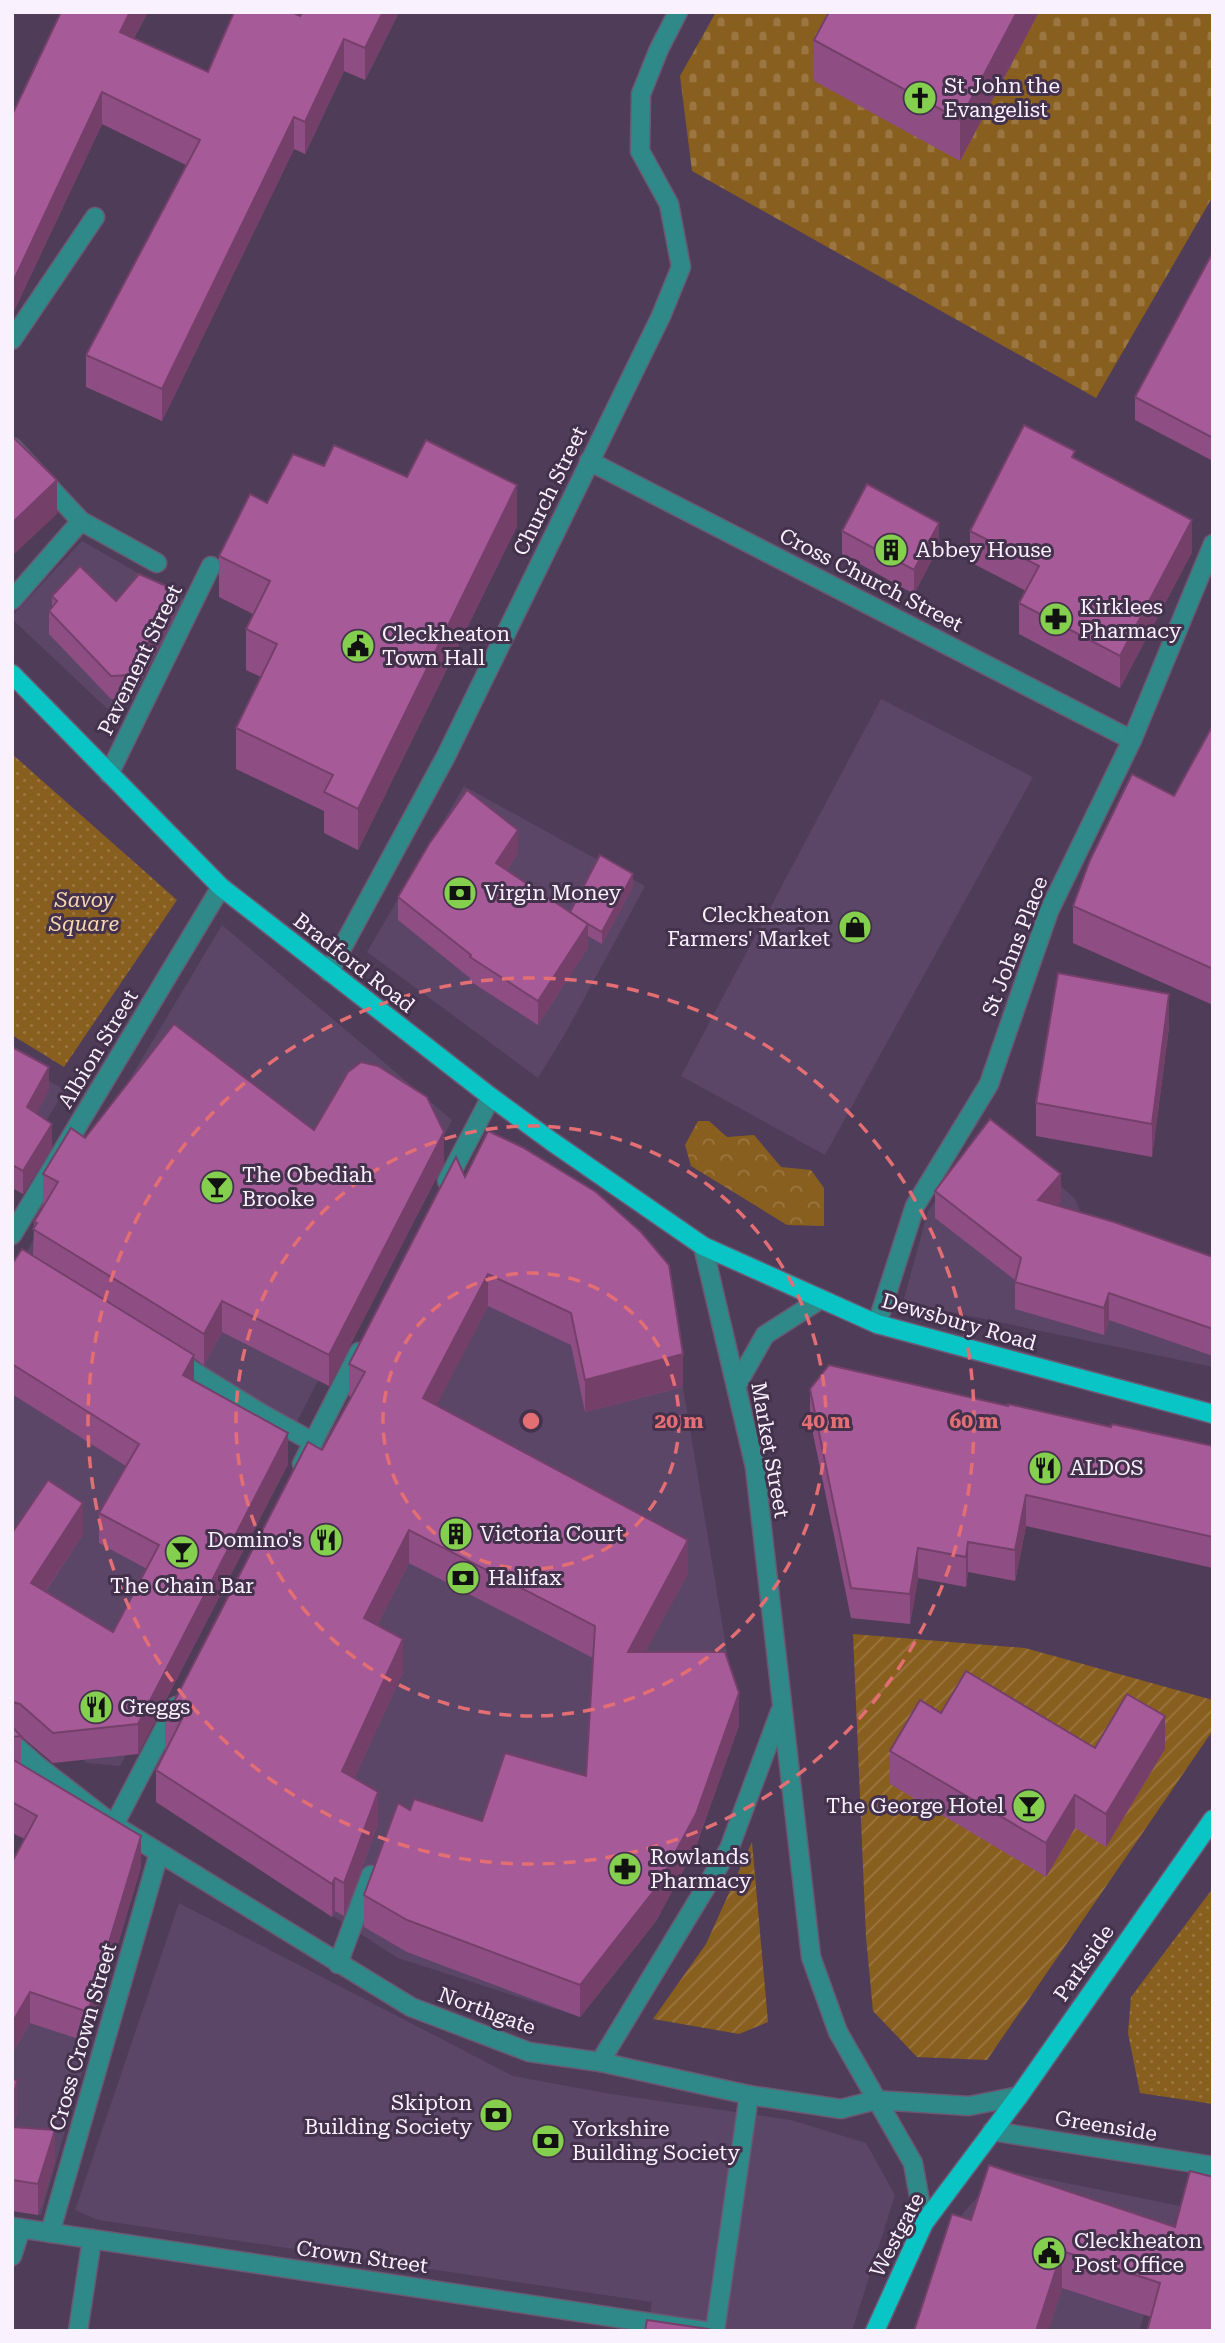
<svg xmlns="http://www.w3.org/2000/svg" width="1225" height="2343" font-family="'Roboto Serif',serif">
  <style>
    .built { fill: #5b4667 }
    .forest { fill: url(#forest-crowns) }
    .cemetery { fill: url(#cemetery-stones) }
    .park { fill: url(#park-dots) }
    .garden { fill: url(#garden-furrows) }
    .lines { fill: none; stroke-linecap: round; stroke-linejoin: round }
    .minor-casing { stroke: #6a5973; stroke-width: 21 }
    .major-casing { stroke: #6a5973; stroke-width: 21 }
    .minor { stroke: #2e8988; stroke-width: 18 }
    .major { stroke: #09c5c5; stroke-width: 18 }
    .wall { fill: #8f4e83 }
    .shaded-wall { fill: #74406a }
    .building { fill: #a65b98; stroke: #74406a; stroke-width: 2 }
    .ring { fill: none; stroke: #e36e73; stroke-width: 3.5; stroke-dasharray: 12 9 }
    .labels { text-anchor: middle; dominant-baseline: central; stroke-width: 6; stroke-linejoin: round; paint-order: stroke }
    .poi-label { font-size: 21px; fill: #faf1ff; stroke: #44324d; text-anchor: start }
    .street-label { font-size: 21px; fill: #faf1ff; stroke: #44324d }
    .park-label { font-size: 21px; font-style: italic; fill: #f7d8b0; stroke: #44324d }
    .centre { fill: #e36e73; stroke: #44324d; stroke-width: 3.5 }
    .ring-label { font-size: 21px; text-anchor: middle; font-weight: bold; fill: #e36e73; stroke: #44324d; stroke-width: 6; stroke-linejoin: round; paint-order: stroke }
  </style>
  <defs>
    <pattern id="forest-crowns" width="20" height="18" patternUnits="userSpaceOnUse" patternTransform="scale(1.75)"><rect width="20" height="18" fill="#895f1f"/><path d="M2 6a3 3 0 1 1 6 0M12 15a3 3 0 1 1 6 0" fill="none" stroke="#9b7641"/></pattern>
    <pattern id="cemetery-stones" width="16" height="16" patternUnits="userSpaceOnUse" patternTransform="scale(1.75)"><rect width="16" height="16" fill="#895f1f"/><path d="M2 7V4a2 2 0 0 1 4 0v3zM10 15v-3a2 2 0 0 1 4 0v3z" fill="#9b7641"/></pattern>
    <pattern id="park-dots" width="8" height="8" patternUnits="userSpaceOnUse" patternTransform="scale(1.75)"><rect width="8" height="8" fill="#895f1f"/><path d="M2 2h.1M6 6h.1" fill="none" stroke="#9b7641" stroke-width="1.8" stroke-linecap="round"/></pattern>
    <pattern id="garden-furrows" width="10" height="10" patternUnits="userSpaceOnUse" patternTransform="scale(1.75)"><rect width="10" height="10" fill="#895f1f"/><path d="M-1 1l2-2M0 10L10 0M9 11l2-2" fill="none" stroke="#9b7641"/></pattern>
  </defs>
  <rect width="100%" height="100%" fill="#4f3c58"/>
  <g class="built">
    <polygon points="82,541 185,600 132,699 115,716 12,619 12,616"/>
    <polygon points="881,699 1033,777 825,1155 681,1076"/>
    <polygon points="464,786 645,886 566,1032 538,1078 367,952"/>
    <polygon points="222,925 452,1120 120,1766 87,1763 12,1700 12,1276"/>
    <polygon points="12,1059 65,1090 12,1176"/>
    <polygon points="994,1124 1075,1199 1086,1225 1213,1266 1213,1367 903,1302 928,1211"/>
    <polygon points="488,1163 683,1387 739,1725 696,1846 656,1921 580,2017 398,1958 156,1802"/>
    <polygon points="52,1814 142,1861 41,2215 12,2211 12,1887"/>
    <polygon points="179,1903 513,2076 611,2094 791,2120 866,2143 895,2195 852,2331 647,2331 652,2302 98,2220 75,2210"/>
    <polygon points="1002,2170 1180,2206 1139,2331 921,2331 963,2213"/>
  </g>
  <polygon class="forest" points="698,1121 709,1121 727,1137 754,1135 781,1167 811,1170 824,1188 824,1226 787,1225 691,1166 685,1145"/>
  <polygon class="cemetery" points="716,12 1213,12 1213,196 1096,398 692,171 680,76"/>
  <g class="park">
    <polygon points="12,754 177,900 64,1067 12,1035"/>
    <polygon points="1213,1888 1213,2104 1140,2093 1128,2033 1131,1997"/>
  </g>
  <g class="garden">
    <polygon points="853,1634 1025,1648 1213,1700 1213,1730 987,2060 917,2057 873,2011 866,1937"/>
    <polygon points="752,1842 768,2022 739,2034 653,2019 706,1944"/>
  </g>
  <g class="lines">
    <defs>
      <g id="minor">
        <polyline points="12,340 95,217"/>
        <polyline points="12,447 81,521 157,563"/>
        <polyline points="589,461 1132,740"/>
        <polyline points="12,600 81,521"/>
        <polyline points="109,774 211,566"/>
        <polyline points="329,972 446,756 661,316 681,267 669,204 640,151 641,94 659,49 678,12"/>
        <polyline points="447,1181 491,1097"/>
        <polyline points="12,1235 221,887"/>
        <polyline points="703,1246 755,1467 811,1957 838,2032 913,2163 924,2223"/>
        <polyline points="877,1324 915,1206 989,1084 1049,911 1132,740 1213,544"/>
        <polyline points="175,1360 264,1415 313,1442"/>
        <polyline points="736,1386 765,1335 821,1299"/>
        <polyline points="302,1464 359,1352"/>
        <polyline points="12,1743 38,1766 114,1825 411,2007 529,2052 600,2062 749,2095 841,2109 876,2100 969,2106 1019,2096"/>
        <polyline points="114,1825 176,1706"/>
        <polyline points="338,1964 371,1875"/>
        <polyline points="600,2062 729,1849 780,1712"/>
        <polyline points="992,2131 1213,2166"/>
        <polyline points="12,2227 705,2331"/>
        <polyline points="50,2233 159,1853"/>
        <polyline points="12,2256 21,2228"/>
        <polyline points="78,2331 92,2239"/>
        <polyline points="715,2331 749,2095"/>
      </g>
      <g id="major">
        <polyline points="12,674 221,887 491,1097 551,1141 703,1246 877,1324 1213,1414"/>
        <polyline points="875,2331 924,2223 1019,2096 1213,1819"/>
      </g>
    </defs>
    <use href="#minor" class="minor-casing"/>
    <use href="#major" class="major-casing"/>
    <use href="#minor" class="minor"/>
    <use href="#major" class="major"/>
  </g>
  <g class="wall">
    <polygon points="148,12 134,38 208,72 300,16 399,12 365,80 344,71 305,154 294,149 162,421 86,387 86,355 186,165 102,124 12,315 12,115"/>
    <polygon points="829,12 1039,12 960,161 814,81 814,40"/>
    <polygon points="1213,252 1213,461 1135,420 1135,397"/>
    <polygon points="1075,458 1192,552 1120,688 1019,634 1019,603 1026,591 970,562 970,531"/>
    <polygon points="324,466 517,526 358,850 324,833 324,811 236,769 236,728 261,677 246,670 246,629 253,614 219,597 219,556 267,503"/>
    <polygon points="842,531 939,546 914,594 842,554"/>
    <polygon points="52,596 116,601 175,613 132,699 111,699 49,634 49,611 52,607"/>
    <polygon points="1213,725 1213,1005 1073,943 1073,906 1174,796"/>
    <polygon points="518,853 507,870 570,912 633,886 602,944 588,936 588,947 538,1025 470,981 470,978 398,920 398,897"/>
    <polygon points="1169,1027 1152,1157 1036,1136 1036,1103"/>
    <polygon points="12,1047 49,1090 36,1113 52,1147 23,1194 12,1188"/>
    <polygon points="314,1130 444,1163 329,1386 222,1332 204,1365 194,1358 194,1381 288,1464 138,1754 53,1763 21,1736 21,1765 141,1867 88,2042 30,2023 12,2054 12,1862 25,1839 12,1833 12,1533 83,1534 46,1591 113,1632 147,1569 99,1543 99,1513 126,1466 12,1394 12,1264 33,1256 34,1222 43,1205 43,1174 85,1138"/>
    <polygon points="465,1177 683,1387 585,1412 571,1345 488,1306 436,1405 688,1573 645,1652 739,1725 696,1846 656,1921 580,2017 407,1952 364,1927 364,1895 410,1810 482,1821 586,1776 593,1658 409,1563 377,1625 403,1672 354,1778 378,1824 344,1916 335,1911 332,1917 156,1802 156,1770 166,1752 165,1752 165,1719 322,1450 351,1397 349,1396 349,1364"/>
    <polygon points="935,1191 1061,1201 1057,1205 1213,1257 1213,1356 1109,1320 1104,1335 1015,1309 1015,1280 935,1218"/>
    <polygon points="810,1389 1008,1406 1111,1427 1213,1446 1213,1568 1026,1526 1015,1581 968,1572 966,1587 918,1578 910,1624 851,1618 810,1419"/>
    <polygon points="941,1713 1095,1748 1165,1749 1106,1847 1075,1828 1046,1877 890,1784 890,1751"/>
    <polygon points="12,2079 17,2111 14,2127 55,2161 38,2215 12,2211"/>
    <polygon points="971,2220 1175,2227 1151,2317 1062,2288 1048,2331 914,2331"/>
  </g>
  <g class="shaded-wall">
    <polygon points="130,12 148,12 120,63 120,32"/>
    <polygon points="383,12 399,12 365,80 365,48"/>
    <polygon points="1017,12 1039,12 960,161 960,120"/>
    <polygon points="344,39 344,71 305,154 305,122"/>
    <polygon points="102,92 102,124 12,315 12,284"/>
    <polygon points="294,117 294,149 162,421 162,389"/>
    <polygon points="57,480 57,514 12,556 12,523"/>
    <polygon points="517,485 517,526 358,850 358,809"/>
    <polygon points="1192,520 1192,552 1120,688 1120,656"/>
    <polygon points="939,523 939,546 914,594 914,570"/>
    <polygon points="175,590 175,613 132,699 132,675"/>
    <polygon points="518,830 518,853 496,886 496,863"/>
    <polygon points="633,874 633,886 602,944 602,932"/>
    <polygon points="588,924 588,947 538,1025 538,1001"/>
    <polygon points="1169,994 1169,1027 1152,1157 1152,1124"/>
    <polygon points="49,1067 49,1090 27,1131 27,1107"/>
    <polygon points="52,1124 52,1147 23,1194 23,1171"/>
    <polygon points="444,1132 444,1163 329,1386 329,1355"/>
    <polygon points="1061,1174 1061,1201 1038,1227 1038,1200"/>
    <polygon points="488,1274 488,1306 423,1431 423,1398"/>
    <polygon points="1109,1293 1109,1320 1104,1335 1104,1308"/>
    <polygon points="222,1301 222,1332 204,1365 204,1334"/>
    <polygon points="683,1354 683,1387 585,1412 585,1380"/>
    <polygon points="194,1355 194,1385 183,1375"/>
    <polygon points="288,1433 288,1464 138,1754 138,1724"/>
    <polygon points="1026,1495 1026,1526 1015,1581 1015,1550"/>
    <polygon points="83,1503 83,1534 31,1613 31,1583"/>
    <polygon points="409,1530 409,1563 364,1650 364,1618"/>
    <polygon points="688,1540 688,1573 628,1684 628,1652"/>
    <polygon points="968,1542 968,1572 966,1587 966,1557"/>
    <polygon points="918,1548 918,1578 910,1624 910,1594"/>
    <polygon points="403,1639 403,1672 342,1804 342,1771"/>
    <polygon points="739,1693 739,1725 696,1846 656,1921 580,2017 580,1985"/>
    <polygon points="1165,1716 1165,1749 1106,1847 1106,1814"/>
    <polygon points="378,1792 378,1824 344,1916 344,1883"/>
    <polygon points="1075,1795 1075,1828 1046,1877 1046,1843"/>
    <polygon points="141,1836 141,1867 88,2042 88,2012"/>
    <polygon points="335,1878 335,1911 332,1917 332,1884"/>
    <polygon points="30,1992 30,2023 12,2054 12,2023"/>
    <polygon points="17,2080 17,2111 12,2135 12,2105"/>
    <polygon points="55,2130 55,2161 38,2215 38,2184"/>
    <polygon points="1062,2251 1062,2288 1048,2331 1036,2331"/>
  </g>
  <g class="building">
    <polygon points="61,12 130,12 120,32 208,72 234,12 292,12 300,16 303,12 383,12 365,48 344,39 305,122 294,117 162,389 86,355 200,140 102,92 12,284 12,115"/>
    <polygon points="829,12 1017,12 960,120 814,40"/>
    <polygon points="1213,252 1213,438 1135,397"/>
    <polygon points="1024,425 1075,451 1072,457 1192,520 1120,656 1019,603 1039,566 970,531"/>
    <polygon points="12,436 57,480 12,523"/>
    <polygon points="426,440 517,485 358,809 324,792 333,775 236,728 277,644 246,629 270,581 219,556 250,494 267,503 293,454 324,466 334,445 407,477"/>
    <polygon points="867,484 939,523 914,570 842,531"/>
    <polygon points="80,566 116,601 139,574 175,590 132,675 111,676 49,611 57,601 52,596"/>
    <polygon points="1213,725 1213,969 1073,906 1090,860 1132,774 1174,796"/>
    <polygon points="467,790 518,830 496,863 588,924 538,1001 470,957 471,955 398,897 429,844"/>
    <polygon points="600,855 633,874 602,932 588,924 570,912"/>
    <polygon points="1058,973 1169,994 1152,1124 1036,1103"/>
    <polygon points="174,1024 314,1130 348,1072 361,1062 378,1066 427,1097 444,1132 329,1355 222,1301 204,1334 33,1229 37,1223 34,1222 58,1182 43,1174 71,1128 85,1138"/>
    <polygon points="12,1047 49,1067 27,1107 52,1124 23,1171 12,1165"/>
    <polygon points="990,1119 1061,1174 1038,1200 1114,1222 1213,1257 1213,1329 1109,1293 1104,1308 1015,1282 1021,1258 935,1191"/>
    <polygon points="488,1131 522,1147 596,1192 641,1232 669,1265 683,1354 585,1380 571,1313 488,1274 423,1398 688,1540 628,1652 725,1652 739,1693 696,1814 656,1888 580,1985 407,1920 364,1895 398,1803 410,1810 414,1799 482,1821 505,1753 586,1776 595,1626 409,1530 364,1618 403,1639 342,1771 378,1792 344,1883 335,1878 332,1884 156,1770 183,1717 165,1719 308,1442 322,1450 365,1372 349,1364 456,1157 465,1177"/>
    <polygon points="22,1249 194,1355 183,1375 288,1433 138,1724 53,1733 20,1704 12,1702 12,1533 48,1480 83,1503 31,1583 113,1632 159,1545 99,1513 139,1444 12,1364 12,1264"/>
    <polygon points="829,1365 1008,1406 1008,1404 1111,1427 1112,1424 1213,1446 1213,1537 1026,1495 1015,1550 968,1542 966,1557 918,1548 910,1594 851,1588 810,1389"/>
    <polygon points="966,1671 1095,1748 1127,1694 1165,1716 1106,1814 1075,1795 1046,1843 890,1751 920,1700 941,1713"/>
    <polygon points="12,1727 21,1736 12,1737"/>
    <polygon points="12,1759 141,1836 88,2012 30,1992 12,2023 12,1862 37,1816 12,1802"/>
    <polygon points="12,2079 17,2080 12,2105"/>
    <polygon points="12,2127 55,2130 38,2184 12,2180"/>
    <polygon points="989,2165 1175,2227 1190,2171 1213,2177 1213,2331 1147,2331 1160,2283 1062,2251 1036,2331 914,2331 952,2214 971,2220"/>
    <polygon points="647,2320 708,2329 714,2331 645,2331"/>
  </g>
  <g class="ring">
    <circle cx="531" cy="1421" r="148"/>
    <circle cx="531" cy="1421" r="295"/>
    <circle cx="531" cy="1421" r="443"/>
  </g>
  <defs>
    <symbol id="church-disc" viewBox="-11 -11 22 22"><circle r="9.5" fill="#84cf4d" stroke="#44324d"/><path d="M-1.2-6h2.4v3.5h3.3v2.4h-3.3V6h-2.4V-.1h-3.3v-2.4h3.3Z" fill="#111"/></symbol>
    <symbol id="building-disc" viewBox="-11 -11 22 22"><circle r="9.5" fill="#84cf4d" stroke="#44324d"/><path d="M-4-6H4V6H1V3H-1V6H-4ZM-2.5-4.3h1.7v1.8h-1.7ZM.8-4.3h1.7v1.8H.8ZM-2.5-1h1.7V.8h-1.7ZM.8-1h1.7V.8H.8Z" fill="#111"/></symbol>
    <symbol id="pharmacy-disc" viewBox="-11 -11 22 22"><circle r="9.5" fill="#84cf4d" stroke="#44324d"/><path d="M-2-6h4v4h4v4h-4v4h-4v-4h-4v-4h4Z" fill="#111"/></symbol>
    <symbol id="civic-disc" viewBox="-11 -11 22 22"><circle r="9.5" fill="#84cf4d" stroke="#44324d"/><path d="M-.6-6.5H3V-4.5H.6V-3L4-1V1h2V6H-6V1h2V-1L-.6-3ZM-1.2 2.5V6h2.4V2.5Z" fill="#111"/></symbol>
    <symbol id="bank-disc" viewBox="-11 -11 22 22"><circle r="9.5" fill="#84cf4d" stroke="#44324d"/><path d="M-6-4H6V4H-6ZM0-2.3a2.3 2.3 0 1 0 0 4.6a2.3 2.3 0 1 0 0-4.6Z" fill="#111"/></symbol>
    <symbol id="shop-disc" viewBox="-11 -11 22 22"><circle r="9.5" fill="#84cf4d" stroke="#44324d"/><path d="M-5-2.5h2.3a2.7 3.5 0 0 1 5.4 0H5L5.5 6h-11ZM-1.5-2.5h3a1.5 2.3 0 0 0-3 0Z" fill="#111"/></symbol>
    <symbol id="bar-disc" viewBox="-11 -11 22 22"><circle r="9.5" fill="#84cf4d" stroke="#44324d"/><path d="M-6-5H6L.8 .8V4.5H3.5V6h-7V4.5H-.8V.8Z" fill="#111"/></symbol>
    <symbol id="restaurant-disc" viewBox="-11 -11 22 22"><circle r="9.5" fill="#84cf4d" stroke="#44324d"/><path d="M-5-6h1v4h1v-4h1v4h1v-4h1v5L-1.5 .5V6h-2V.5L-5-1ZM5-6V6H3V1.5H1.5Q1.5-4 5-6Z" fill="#111"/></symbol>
  </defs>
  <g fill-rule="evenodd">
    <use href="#church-disc" x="901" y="79" width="38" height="38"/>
    <use href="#building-disc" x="872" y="531" width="38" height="38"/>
    <use href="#pharmacy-disc" x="1037" y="600" width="38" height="38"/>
    <use href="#civic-disc" x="339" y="627" width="38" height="38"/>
    <use href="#bank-disc" x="441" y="874" width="38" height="38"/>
    <use href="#shop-disc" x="836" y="908" width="38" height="38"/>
    <use href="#bar-disc" x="198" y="1168" width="38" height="38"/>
    <use href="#restaurant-disc" x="1026" y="1449" width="38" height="38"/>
    <use href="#building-disc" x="437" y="1515" width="38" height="38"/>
    <use href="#restaurant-disc" x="307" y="1521" width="38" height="38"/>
    <use href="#bar-disc" x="163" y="1533" width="38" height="38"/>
    <use href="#bank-disc" x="444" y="1559" width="38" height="38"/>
    <use href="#restaurant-disc" x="77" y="1688" width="38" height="38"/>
    <use href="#bar-disc" x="1010" y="1787" width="38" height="38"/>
    <use href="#pharmacy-disc" x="606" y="1850" width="38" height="38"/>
    <use href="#bank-disc" x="477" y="2096" width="38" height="38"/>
    <use href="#bank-disc" x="529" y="2122" width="38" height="38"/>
    <use href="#civic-disc" x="1030" y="2234" width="38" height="38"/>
  </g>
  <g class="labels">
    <g class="poi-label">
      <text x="944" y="86">St John the<tspan x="944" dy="24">Evangelist</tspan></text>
      <text x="916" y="550">Abbey House</text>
      <text x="1080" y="607">Kirklees<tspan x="1080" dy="24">Pharmacy</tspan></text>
      <text x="382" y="634">Cleckheaton<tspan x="382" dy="24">Town Hall</tspan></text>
      <text x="484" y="893">Virgin Money</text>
      <text x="830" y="915" text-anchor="end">Cleckheaton<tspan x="830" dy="24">Farmers' Market</tspan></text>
      <text x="242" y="1175">The Obediah<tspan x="242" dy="24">Brooke</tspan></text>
      <text x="1070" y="1468">ALDOS</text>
      <text x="480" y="1534">Victoria Court</text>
      <text x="302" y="1540" text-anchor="end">Domino's</text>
      <text x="488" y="1578">Halifax</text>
      <text x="182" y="1586" text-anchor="middle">The Chain Bar</text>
      <text x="120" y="1707">Greggs</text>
      <text x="1004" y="1806" text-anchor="end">The George Hotel</text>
      <text x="650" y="1857">Rowlands<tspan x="650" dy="24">Pharmacy</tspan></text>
      <text x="472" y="2103" text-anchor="end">Skipton<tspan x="472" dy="24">Building Society</tspan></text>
      <text x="572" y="2129">Yorkshire<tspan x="572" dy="24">Building Society</tspan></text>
      <text x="1074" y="2241">Cleckheaton<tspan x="1074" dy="24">Post Office</tspan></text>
    </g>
    <g class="street-label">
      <text transform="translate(550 491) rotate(-64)">Church Street</text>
      <text transform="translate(871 580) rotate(27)">Cross Church Street</text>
      <text transform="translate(140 660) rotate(-64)">Pavement Street</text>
      <text transform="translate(1015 946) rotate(-69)">St Johns Place</text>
      <text transform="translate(354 963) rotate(38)">Bradford Road</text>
      <text transform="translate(98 1049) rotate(-59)">Albion Street</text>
      <text transform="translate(959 1322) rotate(16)">Dewsbury Road</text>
      <text transform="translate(770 1450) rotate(80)">Market Street</text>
      <text transform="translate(1084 1963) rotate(-55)">Parkside</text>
      <text transform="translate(487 2011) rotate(20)">Northgate</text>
      <text transform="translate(83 2037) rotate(-74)">Cross Crown Street</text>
      <text transform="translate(1106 2126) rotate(9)">Greenside</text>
      <text transform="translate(897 2235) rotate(-62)">Westgate</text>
      <text transform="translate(362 2257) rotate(8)">Crown Street</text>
    </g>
    <g class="park-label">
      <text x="84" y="900">Savoy<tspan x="84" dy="24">Square</tspan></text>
    </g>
  </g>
  <circle cx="531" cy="1421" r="10" class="centre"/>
  <g class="ring-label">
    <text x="679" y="1428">20 m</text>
    <text x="826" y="1428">40 m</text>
    <text x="974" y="1428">60 m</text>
  </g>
  <rect width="1225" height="2343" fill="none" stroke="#faf1ff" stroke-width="28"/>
</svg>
